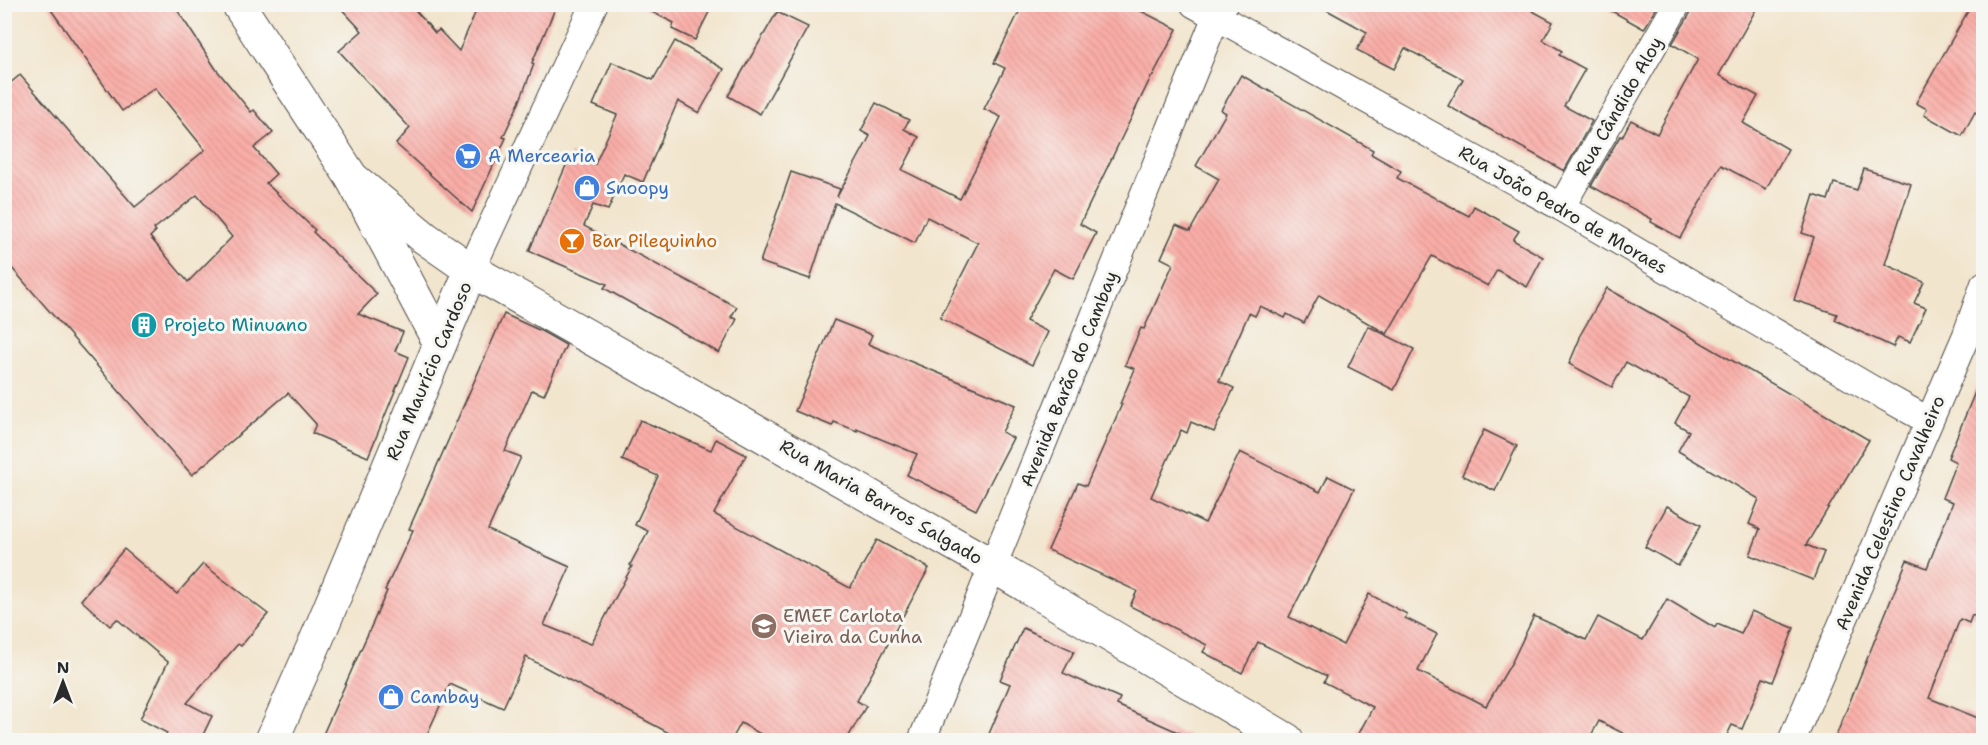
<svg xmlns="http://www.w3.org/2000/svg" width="1988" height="745" font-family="'Shantell Sans',sans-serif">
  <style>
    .building { fill: url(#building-back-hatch); fill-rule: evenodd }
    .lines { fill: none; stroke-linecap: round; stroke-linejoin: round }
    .minor-casing { stroke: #494743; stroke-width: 29 }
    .tertiary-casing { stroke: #494743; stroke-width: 35 }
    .minor { stroke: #fff; stroke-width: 27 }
    .tertiary { stroke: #fff; stroke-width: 33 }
    .labels { text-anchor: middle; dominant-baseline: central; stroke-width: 6; stroke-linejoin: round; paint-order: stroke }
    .street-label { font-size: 18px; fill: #2b2b2b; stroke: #f6f6f2 }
    .shop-label { font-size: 18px; fill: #366cbe; stroke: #f6f6f2; text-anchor: start }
    .food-label { font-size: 18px; fill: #c56008; stroke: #f6f6f2; text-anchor: start }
    .culture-label { font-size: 18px; fill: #0d838f; stroke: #f6f6f2; text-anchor: start }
    .education-label { font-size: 18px; fill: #785e54; stroke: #f6f6f2; text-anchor: start }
  </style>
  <defs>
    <pattern id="building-back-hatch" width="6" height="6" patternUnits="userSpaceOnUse" patternTransform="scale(1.5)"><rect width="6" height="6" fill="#faada7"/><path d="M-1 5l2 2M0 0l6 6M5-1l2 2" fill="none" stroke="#d69590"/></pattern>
  </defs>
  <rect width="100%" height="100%" fill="#f6f6f2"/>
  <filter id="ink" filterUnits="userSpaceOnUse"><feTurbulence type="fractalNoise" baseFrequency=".0167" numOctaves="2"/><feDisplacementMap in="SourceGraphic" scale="12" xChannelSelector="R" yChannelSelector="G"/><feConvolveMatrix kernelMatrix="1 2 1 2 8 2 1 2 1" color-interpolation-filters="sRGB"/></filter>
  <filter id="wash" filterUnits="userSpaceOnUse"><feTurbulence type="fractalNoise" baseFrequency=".008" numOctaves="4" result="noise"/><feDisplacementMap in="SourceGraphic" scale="24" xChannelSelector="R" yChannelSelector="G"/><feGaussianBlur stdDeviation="1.35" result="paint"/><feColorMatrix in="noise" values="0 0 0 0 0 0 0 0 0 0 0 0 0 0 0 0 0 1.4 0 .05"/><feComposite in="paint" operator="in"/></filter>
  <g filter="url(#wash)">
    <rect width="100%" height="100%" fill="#f2e5cd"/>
    <g id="blocks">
      <g class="building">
        <path d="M 47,4 L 174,5 L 216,69 L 251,112 L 254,110 L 273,133 L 254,148 L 276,174 L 266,183 L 315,230 L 313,232 L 377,294 L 358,314 L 403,332 L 395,351 L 409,357 L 368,457 L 312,433 L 316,424 L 288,393 L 192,475 L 4,259 L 4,88 L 20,75 L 135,207 L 205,150 L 155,88 L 122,111 ZM 197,195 L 232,237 L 188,282 L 150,237 L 156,231 L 154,229 Z"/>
        <polygon points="337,4 410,4 435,33 439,30 459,51 479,4 557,4 532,63 534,64 519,103 503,137 506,138 472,212 396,144 410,128 339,51 362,31"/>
        <polygon points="636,4 713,4 695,40 672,29 674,23"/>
        <polygon points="1023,4 1127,4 1177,29 1152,77 1151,77 1080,224 1096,233 1073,279 1054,269 1026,321 1048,332 1032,365 940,318 978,243 927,217 915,243 835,203 810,279 760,262 791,172 840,189 837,197 870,136 861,131 876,103 909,120 904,129 919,137 902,170 960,199 1001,117 984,109 1005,68 994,63"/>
        <polygon points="1316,4 1520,4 1553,22 1543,40 1562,51 1559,55 1585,69 1564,106 1592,121 1564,171 1448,106 1463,79 1405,48 1394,69 1357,50 1367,32"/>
        <polygon points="1599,4 1659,4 1644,29"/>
        <polygon points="1693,4 1759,4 1719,75 1758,96 1743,123 1788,149 1766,189 1721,165 1680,238 1651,222 1652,219 1591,186 1620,136 1622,137 1631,120 1657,134 1698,59 1672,44 1691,12"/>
        <polygon points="1972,4 1983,4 1983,117 1975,112 1962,136 1924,115 1927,109 1916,103"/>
        <polygon points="777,12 808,27 760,114 728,96"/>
        <polygon points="675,41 724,69 699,113 678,101 643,182 624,174 608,210 593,205 584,226 737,307 731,317 737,319 719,353 604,288 607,284 529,251 571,154 595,164 617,115 593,105 612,62 653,80"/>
        <polygon points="1241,75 1373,150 1371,154 1401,171 1397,178 1469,216 1474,206 1519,231 1513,240 1543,257 1527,287 1497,270 1488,286 1432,256 1387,334 1319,295 1304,323 1287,314 1285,318 1260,306 1255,316 1249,313 1219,381 1234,388 1214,432 1191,422 1187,433 1181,430 1151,497 1205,523 1240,452 1320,492 1328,476 1354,489 1289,617 1343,645 1369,594 1407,614 1405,618 1437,634 1418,671 1486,706 1512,662 1534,616 1586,640 1598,617 1643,640 1667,599 1715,628 1717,624 1741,634 1751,611 1794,628 1773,682 1763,678 1742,729 1732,725 1724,741 1638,741 1599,721 1588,741 1374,741 1359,733 1373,707 1324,682 1327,676 1258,642 1242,673 1203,652 1207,645 1130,606 1137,591 1048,550 1078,483 1086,486 1122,404 1120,404 1135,369 1125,365 1141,328 1144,329 1173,264 1161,258 1176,225 1190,231 1219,179 1196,166 1226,113 1221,110"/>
        <polygon points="1864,169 1911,184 1885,264 1924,282 1914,303 1926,308 1910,342 1898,337 1893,347 1835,320 1837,314 1794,300 1814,237 1802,233 1814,195 1828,200 1834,183 1857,190"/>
        <polygon points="1607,288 1869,440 1806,545 1824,552 1813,580 1750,555 1760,529 1749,524 1759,499 1678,451 1689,431 1675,423 1689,397 1626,362 1612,387 1569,364 1580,338 1579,337"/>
        <polygon points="504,314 541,331 566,345 544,395 532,390 505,451 521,457 488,530 570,567 544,625 591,644 632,566 630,565 648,531 635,525 658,476 622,460 640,420 711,450 716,439 746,455 714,514 850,588 877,540 929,568 857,701 866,706 846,741 773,741 741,723 731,741 684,741 526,657 503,708 450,684 424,741 320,741 387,591 385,590 413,530 409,529"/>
        <polygon points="834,320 872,335 868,344 1016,405 1002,432 1013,438 976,510 907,475 917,454 857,429 857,431 834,422 832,426 795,411"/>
        <polygon points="1368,326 1414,349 1394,390 1348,367"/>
        <polygon points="1982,375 1983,620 1972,615 1969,623 1960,619 1929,698 1983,720 1983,741 1834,741 1907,560 1927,568 1953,502 1942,498 1956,462 1948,458"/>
        <polygon points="1484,430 1517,446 1495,491 1462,475"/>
        <polygon points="1667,506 1701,525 1678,566 1645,547"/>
        <polygon points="124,549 177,594 203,564 268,614 241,646 238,644 187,703 212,716 200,741 163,741 167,733 140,719 168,662 117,619 110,626 81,600"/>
        <polygon points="1023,628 1074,651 1063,673 1120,698 1117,705 1198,741 986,741 1010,684 1000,680"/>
      </g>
    </g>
  </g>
  <g filter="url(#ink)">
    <use href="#blocks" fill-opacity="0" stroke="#494743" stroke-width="1.5"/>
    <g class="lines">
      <defs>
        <g id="minor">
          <polyline points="1194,4 1561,207 1868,387 1929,421"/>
          <polyline points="1561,207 1677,4"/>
          <polyline points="471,270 594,4"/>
          <polyline points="922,740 1216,17 1224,4"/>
          <polyline points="1792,740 1966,336 1984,285"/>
        </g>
        <g id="tertiary">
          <polyline points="238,4 352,178 440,344"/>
          <polyline points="352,178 425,238 471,270 993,566 1287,740"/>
          <polyline points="272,740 318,636 471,270"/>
        </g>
      </defs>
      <use href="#minor" class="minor-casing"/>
      <use href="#tertiary" class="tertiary-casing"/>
      <use href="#minor" class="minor"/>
      <use href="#tertiary" class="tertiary"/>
    </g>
  </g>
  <defs>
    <symbol id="supermarket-disc" viewBox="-11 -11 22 22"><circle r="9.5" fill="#3f7fe0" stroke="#f6f6f2"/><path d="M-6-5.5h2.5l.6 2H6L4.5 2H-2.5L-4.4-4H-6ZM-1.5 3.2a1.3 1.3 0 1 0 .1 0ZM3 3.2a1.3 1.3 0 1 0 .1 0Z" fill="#fff"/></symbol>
    <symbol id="shop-disc" viewBox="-11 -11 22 22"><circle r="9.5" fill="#3f7fe0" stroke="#f6f6f2"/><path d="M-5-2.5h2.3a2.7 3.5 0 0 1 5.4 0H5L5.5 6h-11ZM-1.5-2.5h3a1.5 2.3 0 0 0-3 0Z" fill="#fff"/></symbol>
    <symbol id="bar-disc" viewBox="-11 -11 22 22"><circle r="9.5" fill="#e8710a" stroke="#f6f6f2"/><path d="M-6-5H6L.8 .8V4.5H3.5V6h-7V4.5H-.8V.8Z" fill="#fff"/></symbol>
    <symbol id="building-disc" viewBox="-11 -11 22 22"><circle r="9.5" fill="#0f9aa8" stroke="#f6f6f2"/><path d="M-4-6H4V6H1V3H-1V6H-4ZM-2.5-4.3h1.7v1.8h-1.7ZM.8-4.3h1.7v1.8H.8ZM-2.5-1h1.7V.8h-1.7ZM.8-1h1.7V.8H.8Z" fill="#fff"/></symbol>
    <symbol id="school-disc" viewBox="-11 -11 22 22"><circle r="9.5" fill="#8d6e63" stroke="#f6f6f2"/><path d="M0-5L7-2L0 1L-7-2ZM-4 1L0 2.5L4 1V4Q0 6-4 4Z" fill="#fff"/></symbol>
  </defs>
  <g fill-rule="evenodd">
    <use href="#supermarket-disc" x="453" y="141" width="30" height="30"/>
    <use href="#shop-disc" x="572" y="173" width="30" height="30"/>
    <use href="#bar-disc" x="557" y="226" width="30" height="30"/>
    <use href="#building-disc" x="129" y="310" width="30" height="30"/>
    <use href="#school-disc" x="749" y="611" width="30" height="30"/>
    <use href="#shop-disc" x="376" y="682" width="30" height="30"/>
  </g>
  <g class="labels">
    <g class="street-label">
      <text transform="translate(1619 106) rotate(-60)">Rua Cândido Aloy</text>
      <text transform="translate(1563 210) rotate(30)">Rua João Pedro de Moraes</text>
      <text transform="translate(429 371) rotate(-67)">Rua Maurício Cardoso</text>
      <text transform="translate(1069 379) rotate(-68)">Avenida Barão do Cambay</text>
      <text transform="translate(881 502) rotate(30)">Rua Maria Barros Salgado</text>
      <text transform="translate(1890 513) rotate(-67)">Avenida Celestino Cavalheiro</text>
    </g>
    <g class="shop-label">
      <text x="488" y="156">A Mercearia</text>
      <text x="606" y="188">Snoopy</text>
      <text x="410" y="697">Cambay</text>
    </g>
    <g class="food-label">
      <text x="592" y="241">Bar Pilequinho</text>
    </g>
    <g class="culture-label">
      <text x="164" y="325">Projeto Minuano</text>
    </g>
    <g class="education-label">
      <text x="783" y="616">EMEF Carlota<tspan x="783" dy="21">Vieira da Cunha</tspan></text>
    </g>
  </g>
  <rect width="1988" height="745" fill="none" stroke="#f6f6f2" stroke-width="24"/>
  <g transform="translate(63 682)" stroke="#f6f6f2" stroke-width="4.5" paint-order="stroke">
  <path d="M0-4.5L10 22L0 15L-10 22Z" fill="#2b2b2b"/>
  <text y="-9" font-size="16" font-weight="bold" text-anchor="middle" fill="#2b2b2b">N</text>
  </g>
</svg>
